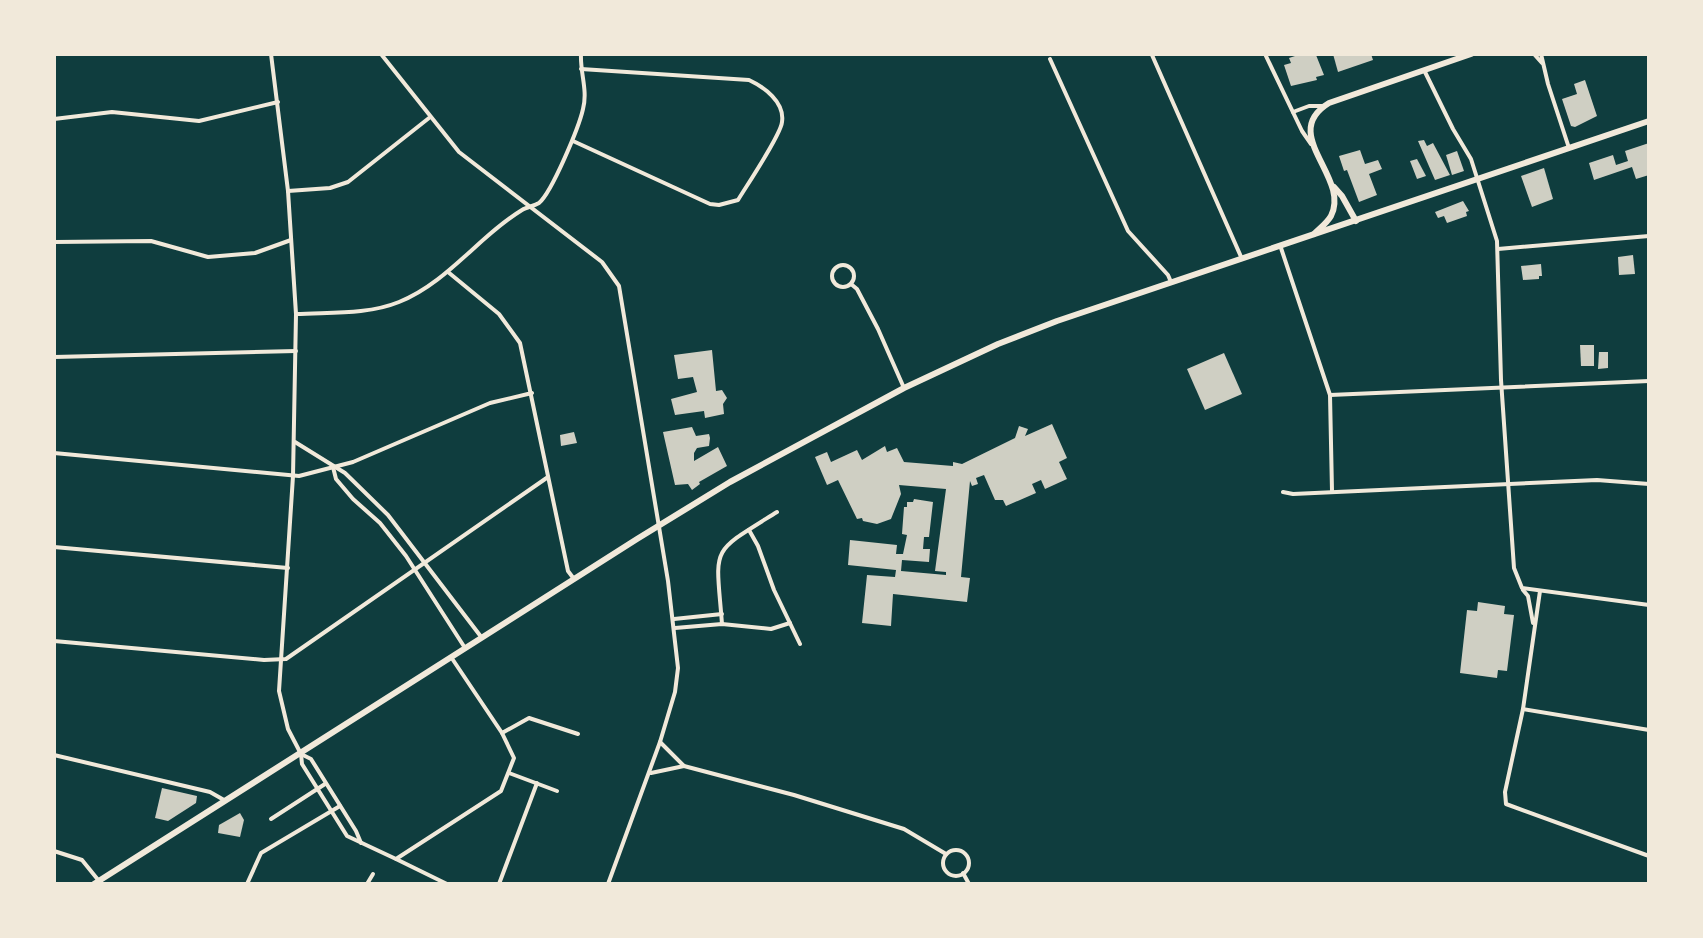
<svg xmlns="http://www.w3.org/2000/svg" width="1703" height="938" font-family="'Space Grotesk',sans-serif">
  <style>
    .building { fill: #cfcfc3 }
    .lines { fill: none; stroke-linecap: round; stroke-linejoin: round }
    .minor { stroke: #f1e9da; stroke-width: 4 }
    .primary { stroke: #f1e9da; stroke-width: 6 }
  </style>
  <rect width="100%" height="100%" fill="#0f3d3e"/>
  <g class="building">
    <polygon points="1301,54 1316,55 1324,75 1316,77 1317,80 1291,86 1284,65 1291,63 1289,58"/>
    <polygon points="1333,54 1371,54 1373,60 1338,72"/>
    <polygon points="1585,80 1597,116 1575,127 1571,126 1562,99 1577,94 1574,84"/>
    <polygon points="1424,140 1427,146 1433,143 1450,175 1435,180 1418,141"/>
    <polygon points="1649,143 1649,175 1636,179 1632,167 1594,180 1589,163 1613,155 1616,165 1628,161 1625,151"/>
    <polygon points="1360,150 1365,164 1378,160 1382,169 1369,174 1377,195 1359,202 1347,170 1344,171 1339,156"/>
    <polygon points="1457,151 1464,171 1452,175 1446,155"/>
    <polygon points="1417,159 1426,176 1417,179 1410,161"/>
    <polygon points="1544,168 1553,199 1532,207 1521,176"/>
    <polygon points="1463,201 1469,211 1466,212 1467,216 1447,223 1444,216 1438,218 1435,212"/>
    <polygon points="1633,255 1635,274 1619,275 1618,257"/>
    <polygon points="1541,264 1542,276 1539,276 1539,279 1523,280 1521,266"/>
    <polygon points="1580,345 1594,345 1594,366 1581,366"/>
    <polygon points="712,350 716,391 722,390 727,398 723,404 724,414 705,418 704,411 675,415 671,399 697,392 693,377 678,379 674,355"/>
    <polygon points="1599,352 1608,352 1608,368 1598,369"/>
    <polygon points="1224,353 1242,394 1205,410 1187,369"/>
    <polygon points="1052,424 1067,458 1059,462 1067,479 1045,489 1041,480 1032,484 1036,493 1006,506 1003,500 995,500 984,475 976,478 978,484 972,486 970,481 961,577 970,578 967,602 893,594 891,626 862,623 867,575 895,577 896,570 848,565 850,540 897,545 896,554 903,554 907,535 902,534 904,507 907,507 907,502 913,502 914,499 933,502 929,537 924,537 923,549 930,549 929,562 902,560 901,571 946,575 946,572 935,571 946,489 899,485 901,494 891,519 877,524 863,521 862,518 857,519 838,480 827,485 815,457 827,452 831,462 857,450 862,460 885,446 887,452 897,448 904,462 953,466 953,462 962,464 1015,438 1019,426 1028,429 1025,436"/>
    <polygon points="692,427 696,436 709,434 710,438 709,446 697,448 694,453 694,461 718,447 727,466 699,482 700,484 692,490 688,484 675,485 663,432"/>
    <polygon points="574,432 577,443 561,446 560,435"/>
    <polygon points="1478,602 1505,606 1504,614 1514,615 1507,671 1498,670 1497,678 1460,673 1467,610 1477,611"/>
    <polygon points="162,788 197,796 196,803 168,821 155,818"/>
    <polygon points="240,813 244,820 240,837 218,833 219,825"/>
  </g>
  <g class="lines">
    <g class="minor">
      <polyline points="271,54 288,191 296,314 293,476 279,691 288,729 301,754 302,764 347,836 396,859 501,791 514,758 502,733 451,657"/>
      <polyline points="381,54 459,152 602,262 619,286 668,581 678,668 675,692 660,742 608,884"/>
      <polyline points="1265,54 1302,131 1311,144"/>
      <polyline points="1534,54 1542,63"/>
      <polyline points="1541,54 1548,84 1569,148"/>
      <polyline points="1565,54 1569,54"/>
      <polyline points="1152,55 1242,259"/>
      <polyline points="1050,59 1128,231 1168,275 1171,282"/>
      <polyline points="1424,70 1453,129 1471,159 1497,241 1501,380 1514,568 1522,588 1649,605"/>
      <polyline points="1293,112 1309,106 1324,106"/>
      <polyline points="54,119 112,112 199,121 278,102"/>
      <path d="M 573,141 L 710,204 L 719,205 L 738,200 C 747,185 781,135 782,122 C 785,102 764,87 749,80 L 581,69"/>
      <polyline points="288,191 330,188 348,182 429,118"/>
      <polyline points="54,242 151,241 208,257 255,253 291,240"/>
      <polyline points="1280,245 1330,395 1332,491"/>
      <polyline points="1498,249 1649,236"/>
      <circle cx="843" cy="276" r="11"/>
      <polyline points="448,272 499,314 520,343 568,571 574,579"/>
      <polyline points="851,284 857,289 878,329 904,388"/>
      <path d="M 296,314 C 330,312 367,315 399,302 C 447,283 479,236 522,210 C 527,207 534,206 539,203 C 552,192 579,127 583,109 C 588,90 580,73 581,54"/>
      <polyline points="54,357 296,351"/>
      <polyline points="1330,395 1649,381"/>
      <polyline points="295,442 345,473 388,515 482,638"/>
      <polyline points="54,453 299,476 353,462 490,403 532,393"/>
      <polyline points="333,467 336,479 353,499 380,523 406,556 465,648"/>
      <polyline points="1283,492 1293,494 1597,480 1649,484"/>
      <polyline points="749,530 758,546 774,590 800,644"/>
      <polyline points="54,547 288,568"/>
      <polyline points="1523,590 1528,596 1533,623"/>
      <polyline points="1540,591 1523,709 1505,792 1506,804 1649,856"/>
      <polyline points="674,619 722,614"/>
      <path d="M 722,624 C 716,545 708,555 777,512"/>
      <polyline points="675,628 722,624 771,629 790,623"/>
      <polyline points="54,641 264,660 286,659 548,477"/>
      <polyline points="1523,709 1649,730"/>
      <polyline points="502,733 529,718 578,734"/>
      <polyline points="660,742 684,766 794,795 904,829 946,854"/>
      <polyline points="301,754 311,759 356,831 361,843"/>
      <polyline points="54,755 210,792 224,800"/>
      <polyline points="509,773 557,791"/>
      <polyline points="651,773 684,766"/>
      <polyline points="271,819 325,784"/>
      <circle cx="956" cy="863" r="13"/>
      <polyline points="54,851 82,860 99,881"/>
      <polyline points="396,859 447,884"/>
      <polyline points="963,873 969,884"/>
      <polyline points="247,884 261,853 340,806"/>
      <polyline points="367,884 373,874"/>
      <polyline points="499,884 537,783"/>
    </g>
    <g class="primary">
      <polyline points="1334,187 1342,196 1356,221"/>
      <path d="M 1314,234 C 1320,228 1327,223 1331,216 C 1351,177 1278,134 1329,103 L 1471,54"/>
      <polyline points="94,884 637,539 730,482 904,388 998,344 1057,321 1649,121"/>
    </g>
  </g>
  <rect width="1703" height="938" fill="none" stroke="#f1e9da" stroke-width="112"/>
</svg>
